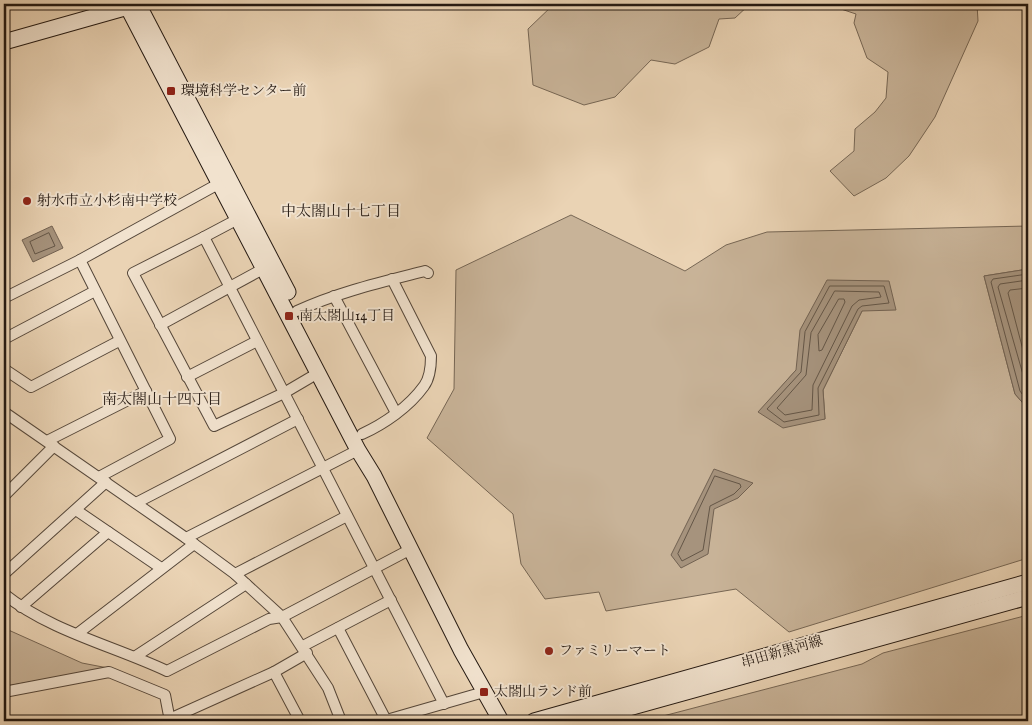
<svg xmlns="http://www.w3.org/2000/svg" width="1032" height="725" font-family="'IM FELL English','Noto Serif JP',serif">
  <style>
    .green { fill: #c8b398; stroke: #766654; fill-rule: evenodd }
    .water { fill: #a6937d; stroke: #726252 }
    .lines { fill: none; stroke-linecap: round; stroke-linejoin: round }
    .shore { stroke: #645647; stroke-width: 1 }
    .street-casing { stroke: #55473a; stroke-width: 12 }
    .secondary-casing { stroke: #231811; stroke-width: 17 }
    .street { stroke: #f1e2ce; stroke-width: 10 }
    .secondary { stroke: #f1e2ce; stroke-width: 15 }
    .poi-dot { fill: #8f2418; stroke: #f1e2ce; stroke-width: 2 }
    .labels { text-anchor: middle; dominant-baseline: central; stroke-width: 4; stroke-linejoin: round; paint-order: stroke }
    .poi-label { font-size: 14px; fill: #231811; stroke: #f1e2ce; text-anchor: start }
    .street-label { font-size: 14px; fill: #231811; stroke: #f1e2ce }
    .neighbourhood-label { font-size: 15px; fill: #231811; stroke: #f1e2ce }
  </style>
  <rect width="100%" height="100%" fill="#ead3b4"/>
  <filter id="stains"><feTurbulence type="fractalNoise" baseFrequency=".004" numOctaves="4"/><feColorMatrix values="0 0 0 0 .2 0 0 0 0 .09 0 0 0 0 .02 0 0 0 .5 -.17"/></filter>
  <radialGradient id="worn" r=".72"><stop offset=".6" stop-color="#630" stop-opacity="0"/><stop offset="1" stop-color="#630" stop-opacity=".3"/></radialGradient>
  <g class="green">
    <polygon points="554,4 750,4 735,18 719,19 709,47 675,64 651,60 615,97 584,105 533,85 528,29"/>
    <polygon points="826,4 977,4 978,21 935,117 909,156 886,178 854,196 830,171 854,151 855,129 875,112 886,98 888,72 867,58 854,23 856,14"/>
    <path d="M 571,215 L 685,271 L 726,245 L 767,232 L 1028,226 L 1028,269 L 984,276 L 1015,394 L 1028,409 L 1028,558 L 789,632 L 736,589 L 606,611 L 599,592 L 545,599 L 521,564 L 513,514 L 427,438 L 454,389 L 456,270 ZM 889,282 L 862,311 L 823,390 L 825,419 L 759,412 L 796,370 Z"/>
    <polygon points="1028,615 1028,721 644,721 862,664 883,653"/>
    <polygon points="4,628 82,663 108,668 7,686 4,683"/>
  </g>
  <g class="water">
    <polygon points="52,226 63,248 33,262 22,240"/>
    <polygon points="1028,269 1028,409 1015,394 984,276"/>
    <polygon points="827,280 889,281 896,310 862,311 823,390 825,419 783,428 758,412 796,370 800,330"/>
    <polygon points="714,469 753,483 738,498 714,509 708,554 681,568 671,555"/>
  </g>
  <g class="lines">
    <g class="shore">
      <polygon points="49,233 55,246 35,254 30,242"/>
      <polyline points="1028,274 993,279 991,282 1020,391 1028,402"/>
      <polyline points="1028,280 1000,284 998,287 1028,392"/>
      <polygon points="830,286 884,286 889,303 862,306 858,309 818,388 819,415 784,422 767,409 801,372 805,332"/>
      <polyline points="1028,288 1010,290 1008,293 1028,369"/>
      <polygon points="835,291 879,292 881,297 859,300 852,306 813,385 812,410 785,415 777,408 806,375 811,333"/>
      <polygon points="839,299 844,299 845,302 822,350 819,351 818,335"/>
      <polygon points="715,476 740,484 741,487 734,494 710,506 703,550 682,561 678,554"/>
    </g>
    <defs>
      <g id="street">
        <polyline points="238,219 204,237 444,704"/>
        <polyline points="204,237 133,273 214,426 284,393 318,373"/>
        <polyline points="80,260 170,439 99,477"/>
        <polyline points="334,296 396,413"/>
        <polyline points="4,298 80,260 220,183"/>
        <path d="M 297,311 C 338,292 382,282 425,271 L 428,273"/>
        <polyline points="160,325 263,269"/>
        <polyline points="4,339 95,291"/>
        <polyline points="4,369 31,387 119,341"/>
        <polyline points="187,377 257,341"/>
        <polyline points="4,412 186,538 235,574 282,617 328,688 341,721"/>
        <path d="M 362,434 C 384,424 409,407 424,386 C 430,378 431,366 431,356 L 392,279"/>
        <polyline points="47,441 146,391"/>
        <polyline points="4,496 54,446"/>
        <polyline points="136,503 298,419"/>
        <polyline points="76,510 161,568"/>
        <polyline points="186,538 358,450"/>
        <polyline points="4,574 106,482"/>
        <polyline points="235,574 347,516"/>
        <path d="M 4,594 C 50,631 114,646 167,671 L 269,619 L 282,617 L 411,549"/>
        <polyline points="21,607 108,532"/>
        <polyline points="338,628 386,720"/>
        <polyline points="77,634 194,544"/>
        <polyline points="303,646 391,600"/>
        <polyline points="136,656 246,584"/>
        <polyline points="274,672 307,653"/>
        <polyline points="4,692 109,672 165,695 170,721"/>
        <polyline points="165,721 274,672 300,721"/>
        <polyline points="383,721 484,692"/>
      </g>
      <g id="secondary">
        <polyline points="126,4 358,450 374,476 461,650 501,721"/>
        <polyline points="138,4 288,292"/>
        <polyline points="4,42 128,7"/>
        <polyline points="534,721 1028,582"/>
        <polyline points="582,721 1028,597"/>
      </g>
    </defs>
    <use href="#street" class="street-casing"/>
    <use href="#secondary" class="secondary-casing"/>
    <use href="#street" class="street"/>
    <use href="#secondary" class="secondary"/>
  </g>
  <g class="poi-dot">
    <rect x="166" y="86" width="10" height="10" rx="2.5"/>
    <circle cx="27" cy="201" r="5"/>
    <rect x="284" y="311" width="10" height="10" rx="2.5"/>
    <circle cx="549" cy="651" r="5"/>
    <rect x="479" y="687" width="10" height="10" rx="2.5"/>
  </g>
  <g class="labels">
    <g class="poi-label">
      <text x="181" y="91">環境科学センター前</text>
      <text x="37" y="201">射水市立小杉南中学校</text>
      <text x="299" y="316">南太閤山14丁目</text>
      <text x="559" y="651">ファミリーマート</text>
      <text x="494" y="692">太閤山ランド前</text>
    </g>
    <g class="street-label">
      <text transform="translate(782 652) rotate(-16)">串田新黒河線</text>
    </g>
    <g class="neighbourhood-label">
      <text x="341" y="211">中太閤山十七丁目</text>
      <text x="162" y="399">南太閤山十四丁目</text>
    </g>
  </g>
  <rect width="1032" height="725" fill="none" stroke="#ead3b4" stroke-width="20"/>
  <rect x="5" y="5" width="1022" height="715" fill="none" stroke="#231811" stroke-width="2.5"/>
  <rect x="10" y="10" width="1012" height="705" fill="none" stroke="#231811"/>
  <rect width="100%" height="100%" filter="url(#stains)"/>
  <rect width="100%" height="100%" fill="url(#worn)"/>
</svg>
